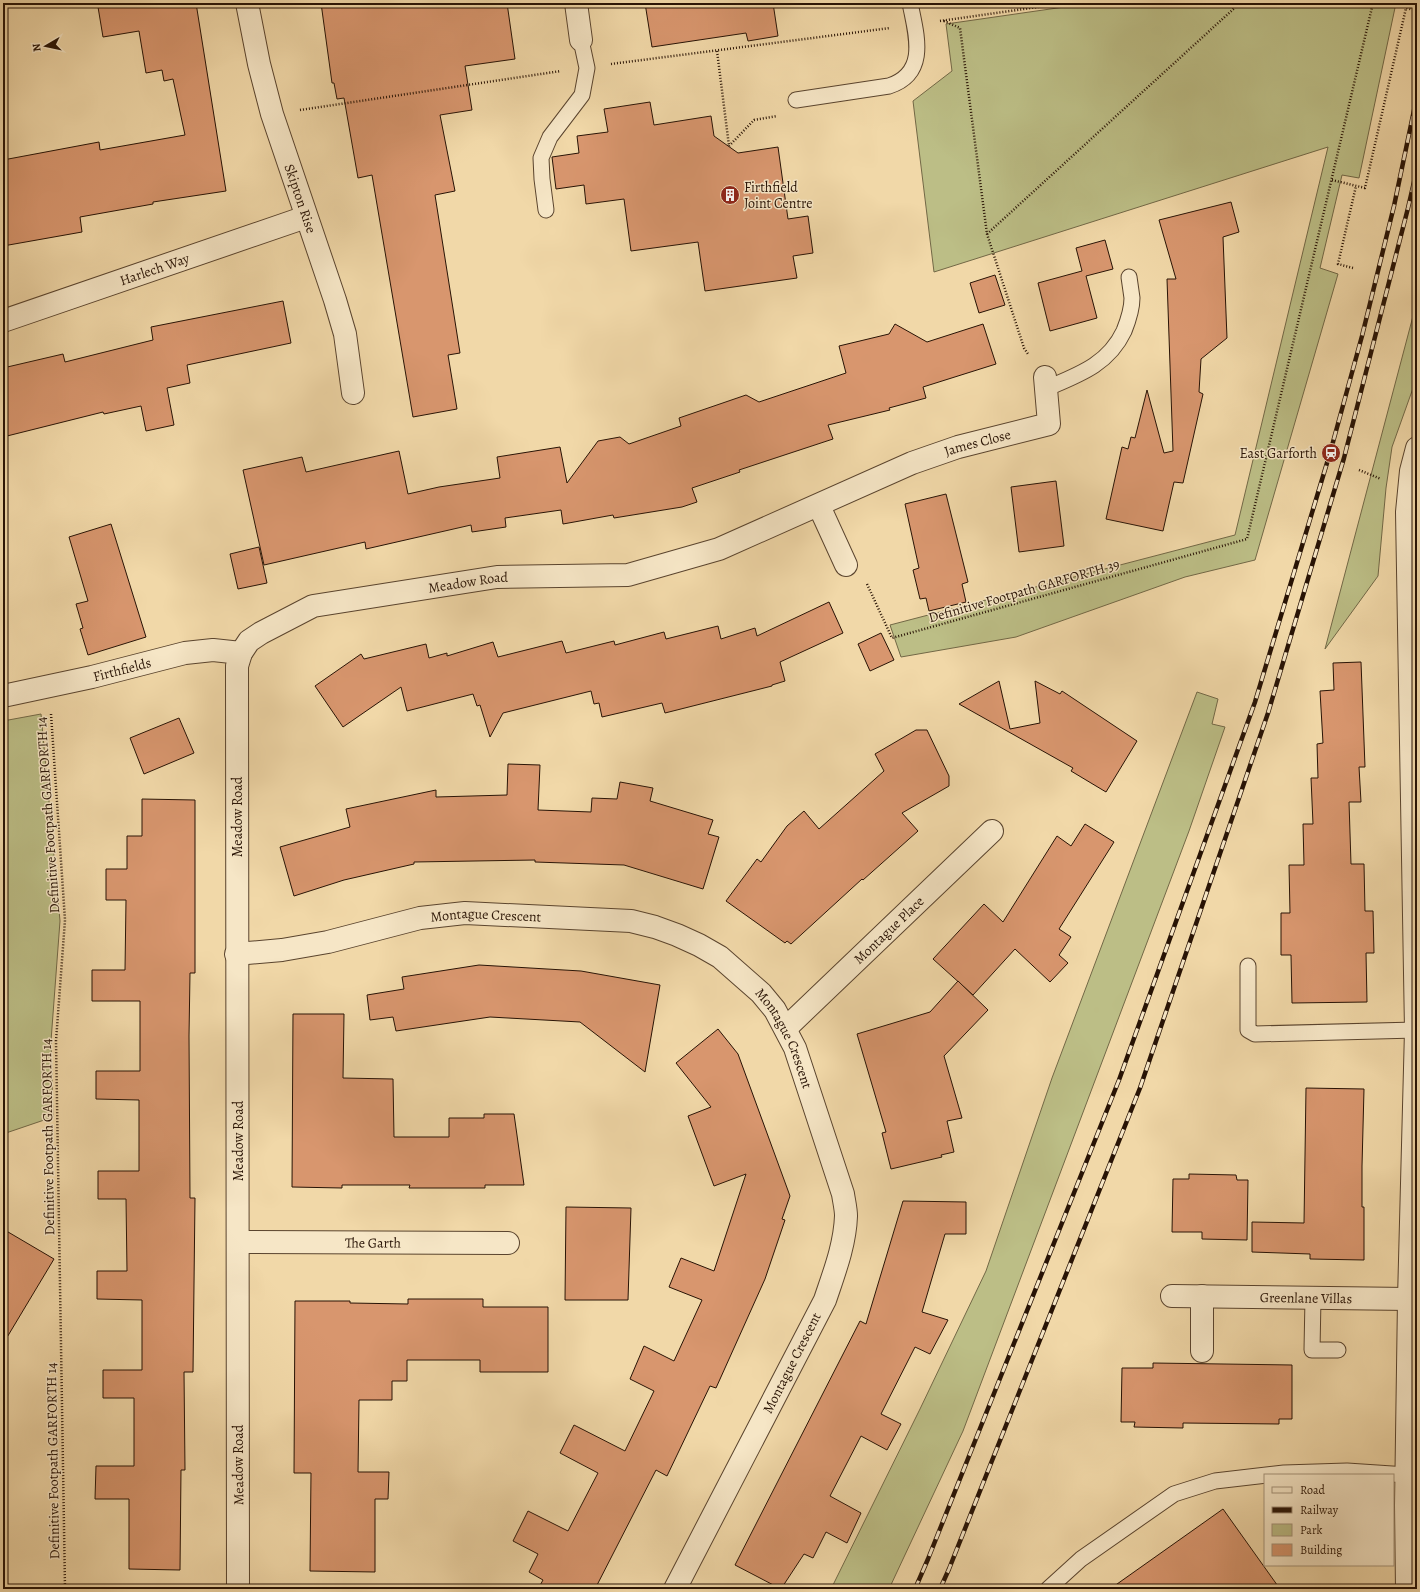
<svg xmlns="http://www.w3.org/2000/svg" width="1420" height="1592" font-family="Alegreya,serif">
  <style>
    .green { fill: #bcbe86; stroke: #726846 }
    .building { fill: #d8966e; stroke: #281305 }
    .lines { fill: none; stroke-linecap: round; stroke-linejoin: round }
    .lane-casing { stroke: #5a442e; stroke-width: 17 }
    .street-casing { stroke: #5a442e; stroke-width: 24 }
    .path { stroke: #281305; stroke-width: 2.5; stroke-dasharray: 1 2; stroke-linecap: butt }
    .lane { stroke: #f6e6c6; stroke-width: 15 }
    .street { stroke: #f6e6c6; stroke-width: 22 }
    .rail-casing { stroke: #281305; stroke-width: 4.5 }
    .rail { stroke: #f6e6c6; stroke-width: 3; stroke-dasharray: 9; stroke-linecap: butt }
    .labels { text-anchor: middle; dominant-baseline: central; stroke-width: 3; stroke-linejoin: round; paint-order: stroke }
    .poi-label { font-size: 14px; fill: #281305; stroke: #f6e6c6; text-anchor: start }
    .street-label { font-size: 14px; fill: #281305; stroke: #f6e6c6 }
  </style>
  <rect width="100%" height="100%" fill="#f1d8a8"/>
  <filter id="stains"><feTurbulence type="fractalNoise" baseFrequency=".005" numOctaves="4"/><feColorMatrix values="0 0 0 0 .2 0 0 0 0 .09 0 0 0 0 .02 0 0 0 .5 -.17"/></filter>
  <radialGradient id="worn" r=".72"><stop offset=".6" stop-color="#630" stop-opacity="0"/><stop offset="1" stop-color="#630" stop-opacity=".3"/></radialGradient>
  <g class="green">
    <polygon points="1092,3 1396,3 1359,178 1342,175 1320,268 1338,274 1255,560 1185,577 1016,637 901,657 890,625 1235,535 1328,147 934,272 913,101 952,71 946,24"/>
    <polygon points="1417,301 1417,377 1392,447 1386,488 1378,576 1325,649"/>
    <polygon points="1197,692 1218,699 1212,724 1225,727 1189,831 963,1431 889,1589 831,1589 920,1409 986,1271 1052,1078"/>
    <polygon points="41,714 60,921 51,1041 53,1117 3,1134 3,721"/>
  </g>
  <g class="building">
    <polygon points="125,3 196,3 226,191 153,202 153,204 80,217 82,232 3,246 3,160 99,142 100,150 185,135 173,79 164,81 162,70 146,73 139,31 103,37 98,7"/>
    <polygon points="321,3 507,3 515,59 465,66 472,110 440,115 455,191 435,195 460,353 448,355 457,409 413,417 372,175 358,178 344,98 337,99 334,83 332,83"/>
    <polygon points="645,3 773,3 778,36 748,41 746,33 652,47"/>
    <polygon points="650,102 654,125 711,116 714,136 738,153 778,147 788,219 808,216 813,253 793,256 797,278 705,291 698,242 631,251 624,199 586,204 584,185 556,189 552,157 579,153 577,136 608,132 604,109"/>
    <polygon points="1231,202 1239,232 1223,237 1227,338 1201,359 1199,392 1203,394 1183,483 1174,482 1163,531 1106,519 1122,447 1128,449 1131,437 1135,438 1147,390 1164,453 1173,451 1167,279 1176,279 1159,220"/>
    <polygon points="1105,240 1113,269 1086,276 1097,318 1050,331 1038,283 1082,271 1076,248"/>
    <polygon points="995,275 1005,305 979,313 970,283"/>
    <polygon points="283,301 291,343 187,365 190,383 167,388 174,425 146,431 141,406 104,414 103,412 3,437 3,368 63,354 65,362 153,340 151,327"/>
    <polygon points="895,324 927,342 983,324 996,364 923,387 926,398 889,408 890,410 828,425 833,439 739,470 740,472 692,488 697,502 682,507 614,518 613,515 563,524 561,510 505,518 506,527 472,532 471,525 366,549 365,542 264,565 243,470 302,457 306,472 399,451 408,494 439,487 500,478 497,457 560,447 567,483 598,441 620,437 629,444 681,426 679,418 746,395 759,402 846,373 839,346 889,334"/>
    <polygon points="1056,481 1064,546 1019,552 1011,487"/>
    <polygon points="946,494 968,582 962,584 966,602 929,611 926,598 920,599 913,570 919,568 905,504"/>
    <polygon points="111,524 146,637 88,655 80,629 83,628 76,604 88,601 69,537"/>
    <polygon points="259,547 267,583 238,589 230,554"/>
    <polygon points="829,602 843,633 780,662 785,681 772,685 772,686 665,713 662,703 602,717 599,703 594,704 591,691 503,713 490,737 480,705 477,706 473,694 407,711 401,687 343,727 315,686 361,654 364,659 426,644 429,658 447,653 447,656 493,642 498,657 562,641 566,653 614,641 615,645 664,632 666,639 718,626 721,639 755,628 757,636"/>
    <polygon points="881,633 894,660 870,671 858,644"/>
    <polygon points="1361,662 1365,767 1359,767 1361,802 1349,802 1351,864 1364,864 1365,911 1373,911 1374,953 1366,953 1367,1002 1292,1003 1291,955 1281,955 1281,913 1290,913 1289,865 1304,865 1303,824 1313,824 1311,778 1318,778 1317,744 1323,743 1320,691 1334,690 1333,663"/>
    <polygon points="999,681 1010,729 1040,723 1035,681 1060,694 1062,691 1137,741 1106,792 1071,771 1073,768 959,704"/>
    <polygon points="179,718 194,753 144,774 130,738"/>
    <polygon points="916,730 927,730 949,776 949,786 902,813 918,831 863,880 862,879 791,944 787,941 785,943 726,901 757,859 761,862 787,826 804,811 819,829 884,771 875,754"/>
    <polygon points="508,764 540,765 538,810 591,812 592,798 617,799 620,782 653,788 650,801 713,820 708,834 719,837 703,889 624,865 535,862 535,860 414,862 414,864 344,880 294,896 280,847 350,827 346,809 436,790 436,797 507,795"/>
    <polygon points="142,799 195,800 195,973 190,973 189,1036 190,1198 195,1198 193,1372 184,1372 185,1470 181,1470 180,1570 129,1569 129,1499 95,1499 96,1466 134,1466 134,1398 103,1398 103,1370 142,1370 142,1300 97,1299 97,1271 127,1271 126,1199 98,1199 98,1171 139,1171 139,1100 96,1099 96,1071 140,1071 140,1001 92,1001 92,970 125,970 126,900 106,900 106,869 127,869 127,836 142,836"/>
    <polygon points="1085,824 1114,842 1059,929 1071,937 1059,955 1068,963 1050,982 1015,949 973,995 933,959 984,904 1003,922 1057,836 1071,846"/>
    <polygon points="479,965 581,971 660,985 645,1072 580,1022 490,1017 396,1031 393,1017 370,1020 367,995 404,989 402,977"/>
    <polygon points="958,981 988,1010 944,1056 962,1118 947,1121 954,1152 941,1155 942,1157 891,1169 882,1133 886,1132 857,1034 930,1012"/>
    <polygon points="293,1014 344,1014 343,1078 393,1079 394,1137 449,1137 449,1118 484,1118 484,1114 514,1114 524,1185 485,1185 485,1188 409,1188 410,1185 342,1185 342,1188 292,1187"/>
    <polygon points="718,1029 738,1054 790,1196 782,1219 785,1220 765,1279 716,1388 710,1386 667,1476 656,1470 595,1589 538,1589 543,1580 529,1572 538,1554 513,1541 528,1511 568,1531 598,1473 560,1453 574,1425 625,1451 654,1391 630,1379 644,1346 674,1361 702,1300 669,1287 681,1258 714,1271 746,1174 714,1186 688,1116 711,1107 676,1063"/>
    <polygon points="1306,1088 1364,1089 1362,1166 1362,1207 1364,1207 1364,1260 1310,1259 1310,1254 1252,1252 1252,1222 1304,1223"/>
    <polygon points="1189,1174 1236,1175 1237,1180 1248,1180 1247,1240 1202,1239 1202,1232 1172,1232 1173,1179 1189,1179"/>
    <polygon points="903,1201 966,1202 966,1234 945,1234 922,1312 948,1320 930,1354 915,1347 881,1414 901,1424 887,1450 861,1436 830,1496 861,1513 847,1543 826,1532 813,1558 804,1554 781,1589 735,1565 860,1321 866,1324"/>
    <polygon points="566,1207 631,1208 628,1300 565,1300"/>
    <polygon points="3,1229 54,1259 3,1344"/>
    <polygon points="408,1299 483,1299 483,1307 548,1307 548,1372 480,1372 480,1360 407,1360 407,1381 392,1381 392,1400 359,1400 358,1472 389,1472 388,1499 375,1499 375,1572 310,1571 311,1473 294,1473 295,1301 350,1301 350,1303 408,1304"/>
    <polygon points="1153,1363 1292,1365 1292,1419 1279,1419 1279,1424 1183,1423 1183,1428 1134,1427 1135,1422 1121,1422 1122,1368 1153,1368"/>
    <polygon points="1223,1509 1280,1589 1110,1589"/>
  </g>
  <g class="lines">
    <defs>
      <g id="lane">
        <path d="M 796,100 L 889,86 C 929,73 916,34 910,3"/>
        <polyline points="546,210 542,179 541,158 550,137 582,95 587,68 581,40"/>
        <path d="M 1045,389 C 1078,375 1108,365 1124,331 C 1128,321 1132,309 1132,298 C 1131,291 1130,284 1129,277"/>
        <polyline points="1248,966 1248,1030 1255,1034 1416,1030"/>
        <polyline points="1313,1298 1312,1350 1338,1350"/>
        <polyline points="1048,1589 1081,1559 1174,1494 1215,1481 1284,1473 1347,1471 1407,1475"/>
      </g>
      <g id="street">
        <path id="s1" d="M 247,3 L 259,64 L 272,114 L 335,300 L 345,334 L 353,393"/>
        <polyline points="576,3 581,40"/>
        <path id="s2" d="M 3,321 L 306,217"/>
        <polyline points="819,506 846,565"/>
        <path id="s3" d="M 3,696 L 92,677 L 185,653 L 213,650 L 241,653"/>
        <path id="s4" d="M 236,954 L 282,950 L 328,942 L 420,918 L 465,913 L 631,921 L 655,927 L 677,935 L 699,945 L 720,957 L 761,993 L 775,1010 L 795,1048 L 843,1194 C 844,1201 846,1209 846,1216 C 845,1245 834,1273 825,1300 L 675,1589"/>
        <path id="s5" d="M 786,1028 L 992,831"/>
        <path id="s6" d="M 239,1242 L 508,1243"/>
        <path id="s7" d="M 1172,1296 L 1409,1299"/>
        <polyline points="1202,1296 1202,1351"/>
        <path id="s8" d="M 238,1589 C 239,1281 236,974 237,666 L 241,653 L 249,641 L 261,633 L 313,606 L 497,577 L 628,575 L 719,549 L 912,463 L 958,447 L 1049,424 L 1045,377"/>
        <polyline points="1407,1589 1406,1505 1409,1299 1416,1030 1407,512 1411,471 1417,448"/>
      </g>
    </defs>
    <use href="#lane" class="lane-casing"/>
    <use href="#street" class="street-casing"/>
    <g class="path">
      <polyline points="940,21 1066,3"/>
      <polyline points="944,21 960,28 987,234 1024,348 1028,354"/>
      <polyline points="717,51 729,146"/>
      <polyline points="611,64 890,28"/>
      <polyline points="300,110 561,71"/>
      <polyline points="729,146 754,120 777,116"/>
      <polyline points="1332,180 1365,188 1406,8 1417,11"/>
      <polyline points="987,234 1240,3"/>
      <polyline points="1353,268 1338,264 1356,186"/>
      <polyline points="1359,470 1381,479"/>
      <polyline points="867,584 892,638 1247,539 1373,3"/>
      <polyline points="51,714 65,920 56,1041 65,1589"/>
    </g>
    <use href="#lane" class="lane"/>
    <use href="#street" class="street"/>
    <defs>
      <g id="rail">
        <polyline points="915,1589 928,1559 1119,1080 1255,702 1330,453 1362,336 1394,206 1417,96"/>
        <polyline points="940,1589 949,1569 1140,1088 1268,713 1344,458 1408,208 1417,169"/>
      </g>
    </defs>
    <use href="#rail" class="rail-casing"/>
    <use href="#rail" class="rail"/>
  </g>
  <defs>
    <symbol id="building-disc" viewBox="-11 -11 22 22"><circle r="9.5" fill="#8f2418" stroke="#f6e6c6"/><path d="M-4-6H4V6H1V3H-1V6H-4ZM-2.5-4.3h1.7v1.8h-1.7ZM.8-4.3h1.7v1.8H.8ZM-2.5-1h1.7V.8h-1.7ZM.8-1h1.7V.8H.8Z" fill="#fff"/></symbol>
    <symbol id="station-disc" viewBox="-11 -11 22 22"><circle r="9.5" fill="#8f2418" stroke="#f6e6c6"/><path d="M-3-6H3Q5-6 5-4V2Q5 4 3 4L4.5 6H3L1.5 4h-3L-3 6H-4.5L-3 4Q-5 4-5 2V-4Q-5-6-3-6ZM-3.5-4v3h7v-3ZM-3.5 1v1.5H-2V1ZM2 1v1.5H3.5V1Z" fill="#fff"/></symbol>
  </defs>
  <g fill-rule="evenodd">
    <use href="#building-disc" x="719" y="184" width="22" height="22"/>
    <use href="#station-disc" x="1320" y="442" width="22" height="22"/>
  </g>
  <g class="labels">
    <g class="poi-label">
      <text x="744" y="187">Firthfield<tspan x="744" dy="16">Joint Centre</tspan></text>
      <text x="1317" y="453" text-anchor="end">East Garforth</text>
    </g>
    <g class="street-label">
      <text stroke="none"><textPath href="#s1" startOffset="203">Skipton Rise</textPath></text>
      <text stroke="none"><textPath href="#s2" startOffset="160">Harlech Way</textPath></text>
      <text stroke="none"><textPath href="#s8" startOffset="1716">James Close</textPath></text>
      <text stroke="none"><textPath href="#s8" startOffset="1181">Meadow Road</textPath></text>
      <text transform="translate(1024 591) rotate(-16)">Definitive Footpath GARFORTH 39</text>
      <text stroke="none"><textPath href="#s3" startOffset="122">Firthfields</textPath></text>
      <text transform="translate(48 815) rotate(-94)">Definitive Footpath GARFORTH 14</text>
      <text transform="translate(237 817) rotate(-90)">Meadow Road</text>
      <text stroke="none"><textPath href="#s4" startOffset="254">Montague Crescent</textPath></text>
      <text stroke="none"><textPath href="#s5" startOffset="142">Montague Place</textPath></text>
      <text stroke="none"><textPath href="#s4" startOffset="602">Montague Crescent</textPath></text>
      <text transform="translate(48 1137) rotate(-91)">Definitive Footpath GARFORTH 14</text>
      <text transform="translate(238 1141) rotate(-90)">Meadow Road</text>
      <text stroke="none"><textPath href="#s6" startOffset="134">The Garth</textPath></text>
      <text stroke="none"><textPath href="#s7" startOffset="134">Greenlane Villas</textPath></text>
      <text transform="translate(792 1363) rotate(-63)">Montague Crescent</text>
      <text transform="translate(53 1461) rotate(-91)">Definitive Footpath GARFORTH 14</text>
      <text stroke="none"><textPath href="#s8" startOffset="124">Meadow Road</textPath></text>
    </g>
  </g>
  <rect width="1420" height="1592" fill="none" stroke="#f1d8a8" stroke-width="16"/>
  <rect x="4" y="4" width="1412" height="1584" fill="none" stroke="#281305" stroke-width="2"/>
  <rect x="8" y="8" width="1404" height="1576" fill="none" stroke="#281305"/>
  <rect x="1264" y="1474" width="130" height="92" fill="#f6e6c6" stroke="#a49279"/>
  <rect x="1272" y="1487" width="20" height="6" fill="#f6e6c6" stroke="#a49279"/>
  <text x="1300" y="1494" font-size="12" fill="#281305">Road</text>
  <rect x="1272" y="1507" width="20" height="6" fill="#281305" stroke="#a49279"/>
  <text x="1300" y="1514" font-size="12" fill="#281305">Railway</text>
  <rect x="1272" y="1524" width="20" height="12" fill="#bcbe86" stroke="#a49279"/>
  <text x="1300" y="1534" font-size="12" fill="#281305">Park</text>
  <rect x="1272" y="1544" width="20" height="12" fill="#d8966e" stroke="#a49279"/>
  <text x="1300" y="1554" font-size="12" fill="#281305">Building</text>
  <g transform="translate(46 46) rotate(261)" stroke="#f6e6c6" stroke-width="3" paint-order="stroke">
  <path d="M0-3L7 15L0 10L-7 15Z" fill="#281305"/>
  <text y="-6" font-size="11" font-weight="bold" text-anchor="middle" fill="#281305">N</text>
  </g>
  <rect width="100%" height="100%" filter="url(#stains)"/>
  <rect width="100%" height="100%" fill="url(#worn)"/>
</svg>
